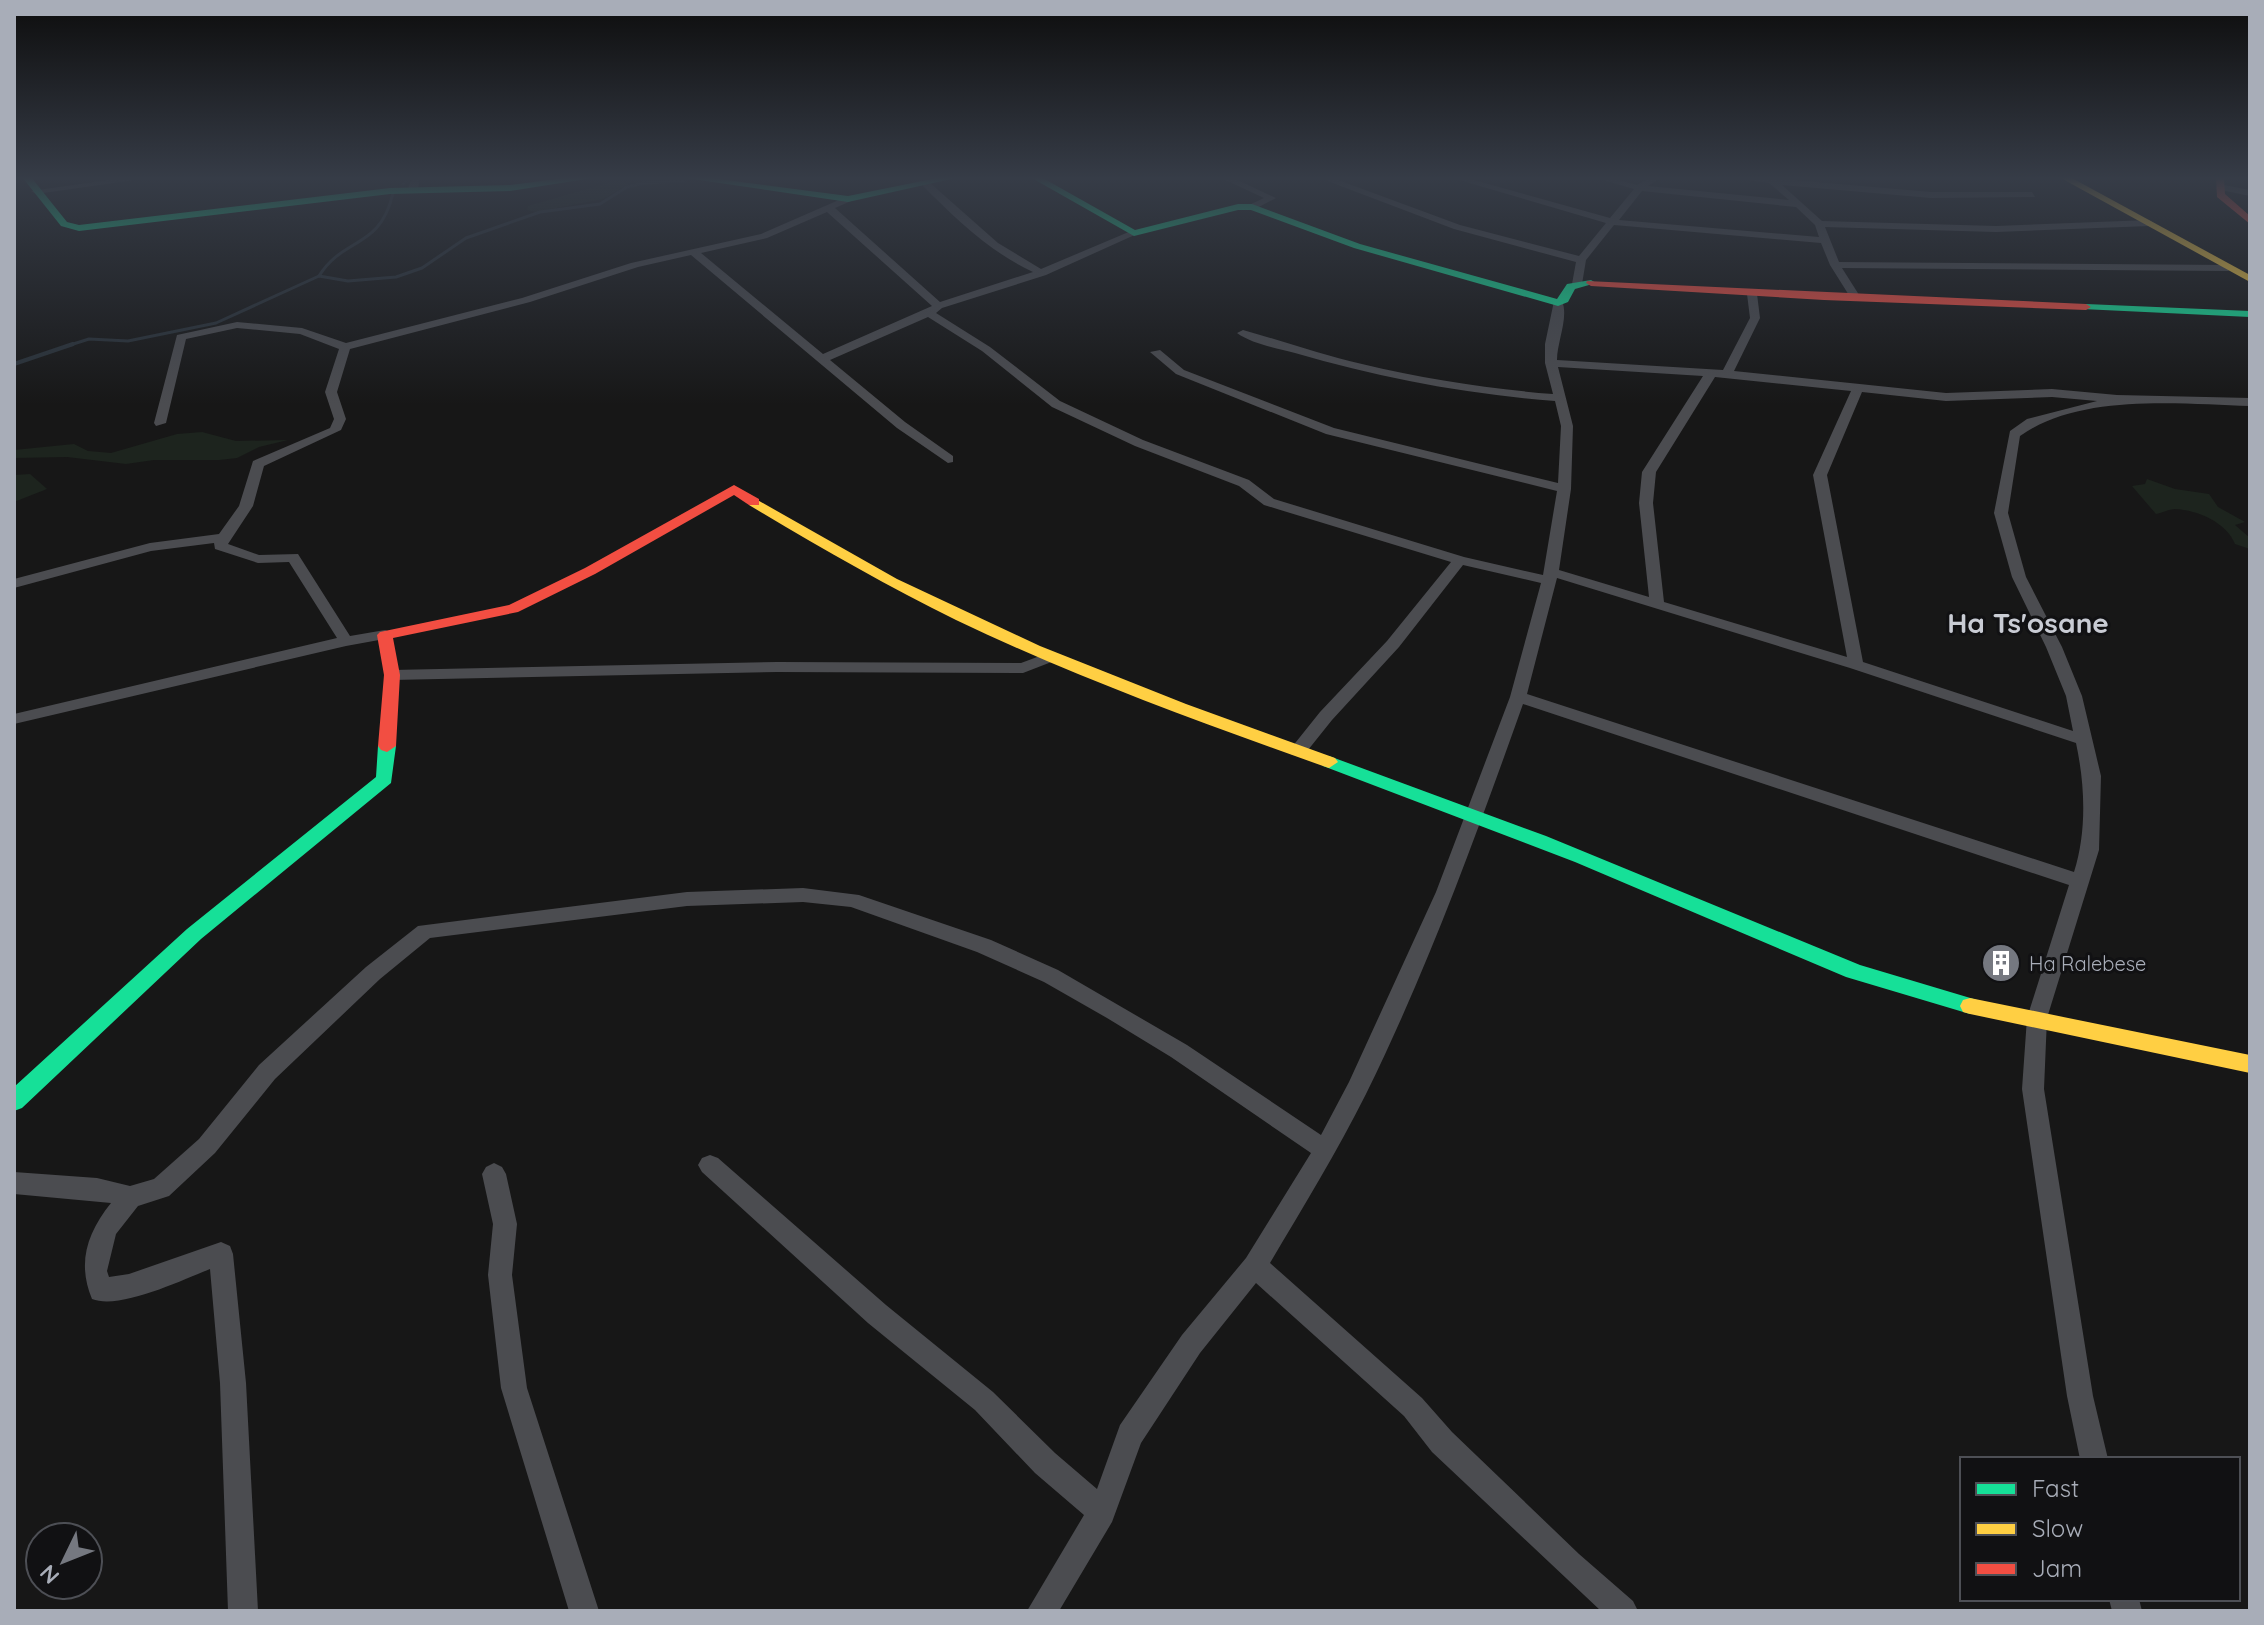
<svg xmlns="http://www.w3.org/2000/svg" width="2264" height="1625" font-family="Quicksand,sans-serif">
  <style>
    .green { fill: #1d241e }
    .lines { fill: none; stroke-linecap: round; stroke-linejoin: round }
    .stream-far1 { stroke: #2a3239; stroke-width: 3 }
    .stream { stroke: #2a3239; stroke-width: 4 }
    .street { fill: #4b4c50; fill-rule: evenodd }
    .fast { fill: #16e098; fill-rule: evenodd }
    .slow { fill: #ffcf43; fill-rule: evenodd }
    .jam { fill: #f24e42; fill-rule: evenodd }
    .labels { text-anchor: middle; dominant-baseline: central; stroke-width: 6; stroke-linejoin: round; paint-order: stroke }
    .poi-label { font-size: 20px; fill: #a8adb8; stroke: #111113; text-anchor: start }
    .district-label { font-size: 28px; font-weight: bold; fill: #c9ccd4; stroke: #111113 }
  </style>
  <rect width="100%" height="100%" fill="#171717"/>
  <g class="green">
    <polygon points="618,180 628,184 603,199 535,212 527,210 528,206"/>
    <polygon points="202,432 236,441 288,440 259,447 237,458 219,460 154,460 126,464 67,457 14,458 14,450 74,444 88,451 111,453 177,434"/>
    <polygon points="30,474 47,489 14,502 14,475"/>
    <path d="M 2147,479 L 2175,489 L 2209,494 L 2218,507 L 2245,522 L 2235,525 L 2250,538 L 2250,549 L 2235,544 C 2227,523 2198,510 2175,509 C 2169,509 2162,513 2156,514 L 2132,486 L 2145,484 Z"/>
  </g>
  <g class="lines">
    <g class="stream-far1">
      <polyline points="403,184 410,177"/>
      <path d="M 319,276 C 344,236 380,250 393,193"/>
      <polyline points="67,346 89,339 128,341 216,323 319,276 348,281 396,277 422,268 466,238 540,212 600,204 627,187 645,183 684,181"/>
    </g>
    <polyline class="stream" points="14,364 73,344"/>
    <g class="street">
      <polygon points="129,177 156,177 36,194 31,191"/>
      <polygon points="412,177 420,177 418,189 413,192 408,189"/>
      <polygon points="1219,177 1231,177 1276,198 1255,209 1249,209 1249,205 1264,198"/>
      <path d="M 1317,177 L 1330,177 L 1460,225 L 1579,256 L 1606,223 L 1449,177 L 1463,177 L 1610,218 L 1634,189 L 1593,177 L 1608,177 L 1637,185 L 1651,177 L 1662,177 L 1648,186 L 1789,200 L 1769,183 L 1726,177 L 1759,177 L 1931,192 L 2032,192 L 2035,197 L 1931,198 L 1782,185 L 1822,221 L 1996,226 L 2149,220 L 2154,223 L 2149,226 L 1996,232 L 1825,227 L 1839,262 L 2228,265 L 2233,268 L 2228,271 L 1842,268 L 1861,298 L 1856,301 L 1852,300 L 1830,265 L 1821,243 L 1614,225 L 1586,260 L 1582,284 L 1577,287 L 1572,284 L 1576,262 L 1454,229 ZM 1642,191 L 1796,207 L 1815,225 L 1819,237 L 1619,220 Z"/>
      <path d="M 923,182 L 929,182 L 998,243 L 1041,269 L 1131,231 L 1139,233 L 1046,275 L 942,308 L 936,313 L 990,347 L 1060,401 L 1143,440 L 1249,480 L 1274,499 L 1464,557 L 1543,575 L 1557,491 L 1326,434 L 1176,374 L 1150,352 L 1160,350 L 1184,370 L 1334,428 L 1558,483 L 1561,426 L 1555,401 C 1466,394 1380,378 1295,353 C 1277,348 1252,344 1237,333 L 1243,330 C 1283,341 1322,355 1362,364 C 1425,379 1489,389 1553,394 L 1545,363 L 1545,344 L 1554,301 L 1562,301 C 1569,317 1557,342 1557,360 L 1723,370 L 1750,318 L 1747,294 L 1752,291 L 1757,294 L 1760,318 L 1734,371 L 1946,393 L 2052,389 L 2117,395 L 2250,398 L 2250,406 C 2180,404 2080,393 2020,436 L 2008,513 L 2026,577 L 2062,647 L 2082,696 L 2101,776 L 2099,850 L 2047,1018 L 2044,1089 L 2093,1396 L 2108,1459 L 2080,1459 L 2067,1396 L 2022,1089 L 2027,1018 L 2069,885 L 1523,704 C 1476,836 1428,968 1366,1094 C 1337,1152 1303,1207 1270,1263 L 1422,1398 L 1452,1432 L 1579,1554 L 1633,1601 L 1638,1611 L 1601,1611 L 1432,1452 L 1404,1416 L 1256,1283 L 1200,1353 L 1141,1443 L 1112,1522 L 1059,1611 L 1027,1611 L 1084,1515 L 1035,1473 L 975,1410 L 868,1323 L 702,1172 L 698,1165 L 702,1158 L 710,1155 L 718,1158 L 886,1305 L 993,1392 L 1055,1453 L 1097,1489 L 1120,1425 L 1182,1335 L 1246,1258 L 1311,1153 L 1171,1057 L 1107,1018 L 1044,982 L 977,952 L 851,907 L 803,902 L 687,906 L 430,938 L 380,979 L 275,1079 L 215,1153 L 169,1196 L 138,1206 L 116,1234 L 107,1271 L 109,1277 L 129,1274 L 221,1242 L 230,1246 L 233,1254 L 246,1383 L 258,1611 L 228,1611 L 220,1383 L 210,1269 C 182,1280 120,1310 92,1299 C 77,1263 87,1233 111,1203 L 14,1194 L 14,1172 L 97,1178 L 130,1186 L 154,1179 L 199,1139 L 259,1065 L 366,967 L 418,926 L 687,892 L 803,888 L 859,895 L 991,940 L 1058,970 L 1187,1045 L 1321,1135 L 1349,1082 L 1436,892 L 1510,697 L 1541,583 L 1463,565 L 1399,647 L 1332,720 L 1304,755 L 1292,755 L 1289,751 L 1292,747 L 1320,712 L 1387,641 L 1451,562 L 1264,505 L 1239,486 L 1135,446 L 1052,407 L 982,351 L 928,317 L 830,360 L 905,422 L 953,456 L 953,462 L 948,463 L 897,428 L 691,255 L 638,267 L 530,302 L 350,349 L 337,392 L 346,419 L 341,430 L 264,466 L 253,506 L 228,544 L 259,555 L 298,554 L 350,636 L 385,630 L 390,632 L 393,635 L 390,638 L 346,646 L 14,724 L 14,714 L 337,638 L 289,562 L 258,563 L 215,549 L 214,543 L 151,551 L 14,588 L 14,579 L 150,543 L 219,534 L 239,506 L 253,461 L 330,428 L 334,419 L 325,392 L 339,349 L 300,334 L 237,328 L 186,339 L 166,423 L 156,426 L 154,423 L 177,335 L 237,322 L 302,328 L 346,343 L 522,298 L 631,263 L 761,234 L 848,196 L 851,201 L 835,208 L 940,302 L 1033,272 C 990,252 956,219 923,186 ZM 827,212 L 932,306 L 823,354 L 701,253 L 767,238 ZM 1558,367 L 1703,376 L 1642,472 L 1639,503 L 1649,597 L 1559,570 L 1571,489 L 1573,426 ZM 1715,377 L 1851,391 L 1813,475 L 1847,657 L 1664,602 L 1653,503 L 1656,472 ZM 1862,392 L 1946,401 L 2052,397 L 2097,401 L 2027,419 L 2010,431 L 1994,513 L 2012,577 L 2046,647 L 2066,696 L 2073,731 L 1863,662 L 1827,475 ZM 1557,578 L 1850,668 L 2076,743 C 2085,785 2087,831 2074,872 L 1527,694 Z"/>
      <polygon points="2219,184 2250,190 2250,196 2216,189"/>
      <polygon points="1048,653 1054,655 1056,658 1054,661 1023,673 777,672 392,680 384,675 392,670 777,662 1021,663"/>
      <polygon points="494,1163 502,1167 506,1174 517,1224 512,1275 527,1388 599,1611 569,1611 501,1388 488,1275 493,1224 482,1174 486,1167"/>
      <polygon points="2109,1599 2139,1599 2142,1611 2112,1611"/>
    </g>
    <g class="fast">
      <polygon points="22,177 31,177 67,222 79,225 390,188 510,185 573,177 599,177 510,191 390,194 79,231 61,226"/>
      <polygon points="679,177 704,177 848,196 942,177 960,177 848,202"/>
      <polygon points="1030,177 1041,177 1135,230 1238,204 1252,204 1360,244 1557,299 1567,284 1591,280 1596,283 1575,289 1568,302 1558,306 1354,248 1251,210 1238,210 1134,236"/>
      <polygon points="2086,304 2250,311 2250,317 2082,309 2082,305"/>
      <polygon points="387,740 396,746 391,783 201,939 22,1108 14,1111 14,1087 187,929 376,777 378,746"/>
      <polygon points="1329,756 1546,836 1860,965 1977,1000 1980,1006 1977,1012 1970,1014 1846,977 1575,862 1323,766 1320,762"/>
    </g>
    <g class="slow">
      <polygon points="2059,177 2070,177 2250,275 2250,282"/>
      <path d="M 754,498 L 897,579 L 1040,646 L 1186,704 L 1335,758 L 1338,762 L 1329,768 L 1323,766 C 1199,722 1075,677 956,620 C 885,585 817,546 749,505 L 749,499 Z"/>
      <polygon points="1970,998 2250,1055 2250,1073 1970,1014 1963,1012 1960,1006 1963,1000"/>
    </g>
    <g class="jam">
      <polygon points="2216,177 2224,177 2225,194 2250,216 2250,224 2217,197"/>
      <polygon points="1587,281 2086,304 2091,307 2086,310 1824,300 1591,286 1586,283"/>
      <polygon points="734,485 759,499 759,505 749,505 734,495 595,574 518,612 393,638 400,675 396,746 387,752 381,750 378,746 384,675 377,635 380,632 509,605 585,568"/>
    </g>
  </g>
  <linearGradient id="sky" x2="0" y2="1"><stop stop-color="#0d0d0d"/><stop offset="0.44" stop-color="#363c47"/><stop offset="1" stop-color="#363c47" stop-opacity="0"/></linearGradient>
  <rect width="2264" height="405" fill="url(#sky)"/>
  <defs>
    <symbol id="building-disc" viewBox="-11 -11 22 22"><circle r="9.5" fill="#757880" stroke="#111113"/><path d="M-4-6H4V6H1V3H-1V6H-4ZM-2.5-4.3h1.7v1.8h-1.7ZM.8-4.3h1.7v1.8H.8ZM-2.5-1h1.7V.8h-1.7ZM.8-1h1.7V.8H.8Z" fill="#fff"/></symbol>
  </defs>
  <g fill-rule="evenodd">
    <use href="#building-disc" x="1979" y="941" width="44" height="44"/>
  </g>
  <g class="labels">
    <g class="poi-label">
      <text x="2029" y="963">Ha Ralebese</text>
    </g>
    <g class="district-label">
      <text x="2028" y="622">Ha Ts'osane</text>
    </g>
  </g>
  <rect width="2264" height="1625" fill="none" stroke="#a8adb8" stroke-width="32"/>
  <rect x="1960" y="1457" width="280" height="144" fill="#111113" stroke="#4d4f55" stroke-width="2"/>
  <rect x="1976" y="1483" width="40" height="12" fill="#16e098" stroke="#4d4f55" stroke-width="2"/>
  <text x="2032" y="1497" font-size="24" fill="#a8adb8">Fast</text>
  <rect x="1976" y="1523" width="40" height="12" fill="#ffcf43" stroke="#4d4f55" stroke-width="2"/>
  <text x="2032" y="1537" font-size="24" fill="#a8adb8">Slow</text>
  <rect x="1976" y="1563" width="40" height="12" fill="#f24e42" stroke="#4d4f55" stroke-width="2"/>
  <text x="2032" y="1577" font-size="24" fill="#a8adb8">Jam</text>
  <g transform="translate(64 1561) rotate(227)"><circle r="38" fill="#111113" stroke="#4d4f55" stroke-width="2"/>
  <path d="M0-6L14 30L0 20L-14 30Z" fill="#757880"/>
  <text y="-12" font-size="22" font-weight="bold" text-anchor="middle" fill="#a8adb8">N</text>
  </g>
</svg>
